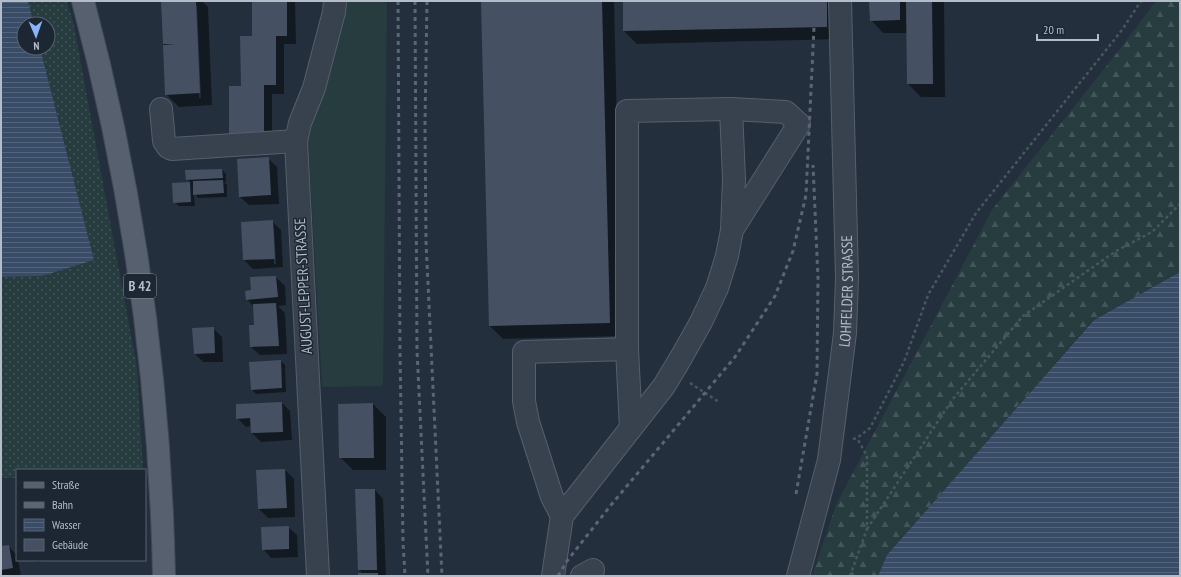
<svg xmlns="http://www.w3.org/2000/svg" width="1181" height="577" font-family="'PT Sans Narrow',sans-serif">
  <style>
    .grass { fill: url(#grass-dots) }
    .forest { fill: url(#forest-firs) }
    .garden { fill: #263c3f }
    .water { fill: url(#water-rules) }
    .shadow { fill: #0007; fill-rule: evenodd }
    .building { fill: #455162 }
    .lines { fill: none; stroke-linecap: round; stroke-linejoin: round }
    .minor-casing { stroke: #565f6c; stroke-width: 24 }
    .major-casing { stroke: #414a57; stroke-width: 24 }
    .path { stroke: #44595c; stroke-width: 2.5; stroke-dasharray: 3 3; stroke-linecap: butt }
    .minor { stroke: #38414e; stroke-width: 22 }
    .major { stroke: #56606e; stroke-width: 22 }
    .rail { stroke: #5a6575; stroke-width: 3; stroke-dasharray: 4 4; stroke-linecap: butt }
    .labels { text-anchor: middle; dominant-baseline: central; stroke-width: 3; stroke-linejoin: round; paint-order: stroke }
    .shield { fill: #1d2633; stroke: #878f9c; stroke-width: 1 }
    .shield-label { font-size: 14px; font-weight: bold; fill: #b4bcc9 }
    .street-label { font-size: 15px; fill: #b4bcc9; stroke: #1d2633 }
  </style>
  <defs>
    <pattern id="grass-dots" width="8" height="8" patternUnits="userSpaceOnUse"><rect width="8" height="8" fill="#263c3f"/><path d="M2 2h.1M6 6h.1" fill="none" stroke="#435659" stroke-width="1.8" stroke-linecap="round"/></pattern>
    <pattern id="forest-firs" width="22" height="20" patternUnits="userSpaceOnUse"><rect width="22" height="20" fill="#263c3f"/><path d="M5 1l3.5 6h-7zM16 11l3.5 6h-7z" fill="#435659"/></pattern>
    <pattern id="water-rules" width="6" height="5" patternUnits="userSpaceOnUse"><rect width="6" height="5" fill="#394c67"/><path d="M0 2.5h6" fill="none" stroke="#53647b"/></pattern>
  </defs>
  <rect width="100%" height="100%" fill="#242f3e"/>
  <polygon class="grass" points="28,1 67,1 74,26 137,368 143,470 17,470 17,478 1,478 1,277 42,276 94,260 40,48 48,48 48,24 34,24"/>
  <polygon class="forest" points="1156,1 1180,1 1180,272 1093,320 887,555 878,576 812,576 836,505 992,210 1116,54"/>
  <polygon class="garden" points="343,1 387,1 383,386 322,387 308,137 324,84"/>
  <g class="water">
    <polygon points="1,1 28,1 34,24 24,24 24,48 40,48 94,260 42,276 1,277"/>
    <polygon points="1180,272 1180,576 878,576 887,555 1094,320"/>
  </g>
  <g class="shadow">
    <path d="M 162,1 L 202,1 L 208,7 L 212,105 L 179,107 L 166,94 ZM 195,6 L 197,6 L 201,98 L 199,98 Z"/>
    <polygon points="253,1 295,1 296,44 284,44 284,94 272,94 272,144 239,143 242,87 253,37"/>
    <polygon points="482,1 614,1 622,336 503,339 490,326"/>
    <polygon points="624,1 839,1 839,39 637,44 624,31"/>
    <polygon points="870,1 944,1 945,97 921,97 908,84 908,33 883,33 871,20"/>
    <polygon points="268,158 277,167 279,204 249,205 240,197"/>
    <polygon points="222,170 226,174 226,182 224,182 227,185 227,197 198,198 194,194 195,206 179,206 174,202 173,184 191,183 187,179"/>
    <path d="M 273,222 L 281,230 L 283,267 L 253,269 L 244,260 L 242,223 ZM 272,229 L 274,229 L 276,264 L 274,264 Z"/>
    <polygon points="276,277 285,286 286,305 278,306 285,313 287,354 260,355 251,347 255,326 254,307 247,299 252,291"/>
    <polygon points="213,328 222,337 223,362 203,362 195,354"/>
    <polygon points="281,361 285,365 286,392 256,394 252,390"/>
    <polygon points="282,403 290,411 292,440 261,442 252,433 252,426 246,427 237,418"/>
    <polygon points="373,404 386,417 386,470 353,470 340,457"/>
    <polygon points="285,470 294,479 295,517 268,518 259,509 258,471"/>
    <polygon points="375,490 383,499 386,576 359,576 363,574 359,570"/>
    <polygon points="288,527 297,535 298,557 271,558 263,549"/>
    <polygon points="8,546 17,555 21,576 1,576 1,547"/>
    <polygon points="36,560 47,560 38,562"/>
  </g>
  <g class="building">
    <polygon points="161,1 196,1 200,93 165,95 163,45 175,45 163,44"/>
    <polygon points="252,1 287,1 287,36 276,36 276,85 264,85 264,135 229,135 229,86 241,86 240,36 252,36"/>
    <polygon points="481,1 602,1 610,323 489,326"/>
    <polygon points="623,1 827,1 827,27 623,31"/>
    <polygon points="869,1 900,1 900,20 870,21"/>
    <polygon points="906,1 932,1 933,84 907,84"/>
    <polygon points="269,157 271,195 239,197 237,159"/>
    <polygon points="222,169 223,178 186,180 185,170"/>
    <polygon points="223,180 224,193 193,195 193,181"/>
    <polygon points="190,182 191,202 173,203 172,183"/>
    <polygon points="273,220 275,259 243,260 241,222"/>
    <polygon points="276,276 278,297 246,300 245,291 251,290 250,277"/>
    <polygon points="276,303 279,346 250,347 249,325 254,325 253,304"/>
    <polygon points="214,327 215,353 194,354 192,328"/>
    <polygon points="281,360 282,388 251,390 249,362"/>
    <polygon points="282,402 283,432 251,433 250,418 236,419 236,404"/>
    <polygon points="373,403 374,458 339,458 338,404"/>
    <polygon points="285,469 287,508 258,509 256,470"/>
    <polygon points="355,489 375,489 377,570 358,570"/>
    <polygon points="289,526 289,549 262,550 261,527"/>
    <polygon points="9,545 13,568 1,570 1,546"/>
    <rect x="358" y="573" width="20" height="3"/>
  </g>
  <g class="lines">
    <defs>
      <g id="minor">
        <polyline points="161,109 164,141 168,147 172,149 296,141"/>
        <polyline points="627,349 627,111 731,109"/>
        <polyline points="562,516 552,497 528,422 524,401 524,352 627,349 631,428"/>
        <polyline points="318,576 296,141 300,123 314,88 334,12 335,1"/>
        <polyline points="553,576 562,516 664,386 682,356 701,322 717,288 727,256 732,230 734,179 731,109 786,112 799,124 732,230"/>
        <polyline points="582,576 593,570"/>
        <path id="s1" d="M 798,576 L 829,460 L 845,333 L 847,278 L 840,1"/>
      </g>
      <path id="major" d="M 83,1 C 133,188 160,383 164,576"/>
    </defs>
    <use href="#minor" class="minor-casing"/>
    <use href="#major" class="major-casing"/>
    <g class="path">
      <polyline points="690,383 719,402"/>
      <polyline points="853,439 857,438 870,428 904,362 928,295 976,213 1122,30 1141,1"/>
      <polyline points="867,529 952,400 1023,316 1116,251 1152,232 1180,204"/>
      <polyline points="850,576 867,529 867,456 857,438"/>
    </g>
    <use href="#minor" class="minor"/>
    <use href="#major" class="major"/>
    <g class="rail">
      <polyline points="398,1 400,350 403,542 405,576"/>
      <polyline points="415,1 417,351 428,576"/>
      <polyline points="427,1 425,124 426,242 442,576"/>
      <polyline points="796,494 817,374 818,278 813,165"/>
      <polyline points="558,576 567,561 611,505 735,357 775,296 793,251 806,195 814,27"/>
    </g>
  </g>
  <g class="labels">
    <rect class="shield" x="124" y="274" width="32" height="24" rx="3"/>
    <g class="shield-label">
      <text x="140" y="286">B 42</text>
    </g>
    <g class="street-label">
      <text transform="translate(303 286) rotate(-93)">AUGUST-LEPPER-STRASSE</text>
      <text stroke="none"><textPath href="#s1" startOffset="290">LOHFELDER STRASSE</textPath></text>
    </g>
  </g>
  <rect width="1181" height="577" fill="none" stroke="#b4bcc9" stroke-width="4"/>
  <rect x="16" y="469" width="130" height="92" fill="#1d2633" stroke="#59626f"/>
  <rect x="24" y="482" width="20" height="6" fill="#56606e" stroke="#59626f"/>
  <text x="52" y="489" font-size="12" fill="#b4bcc9">Straße</text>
  <rect x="24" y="502" width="20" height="6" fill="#5a6575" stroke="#59626f"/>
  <text x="52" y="509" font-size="12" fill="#b4bcc9">Bahn</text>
  <rect x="24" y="519" width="20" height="12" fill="url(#water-rules)" stroke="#59626f"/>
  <text x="52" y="529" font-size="12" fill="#b4bcc9">Wasser</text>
  <rect x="24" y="539" width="20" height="12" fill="#455162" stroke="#59626f"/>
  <text x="52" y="549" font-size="12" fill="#b4bcc9">Gebäude</text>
  <g transform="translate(36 36) rotate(178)"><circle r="19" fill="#1d2633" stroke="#59626f"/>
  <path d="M0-3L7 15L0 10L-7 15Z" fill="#8ab4f8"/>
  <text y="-6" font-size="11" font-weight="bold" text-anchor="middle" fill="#b4bcc9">N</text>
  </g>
  <path d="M1037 34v6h61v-6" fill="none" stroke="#b4bcc9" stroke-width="2"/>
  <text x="1043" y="34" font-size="12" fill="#b4bcc9" stroke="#1d2633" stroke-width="3" paint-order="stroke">20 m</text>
</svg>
